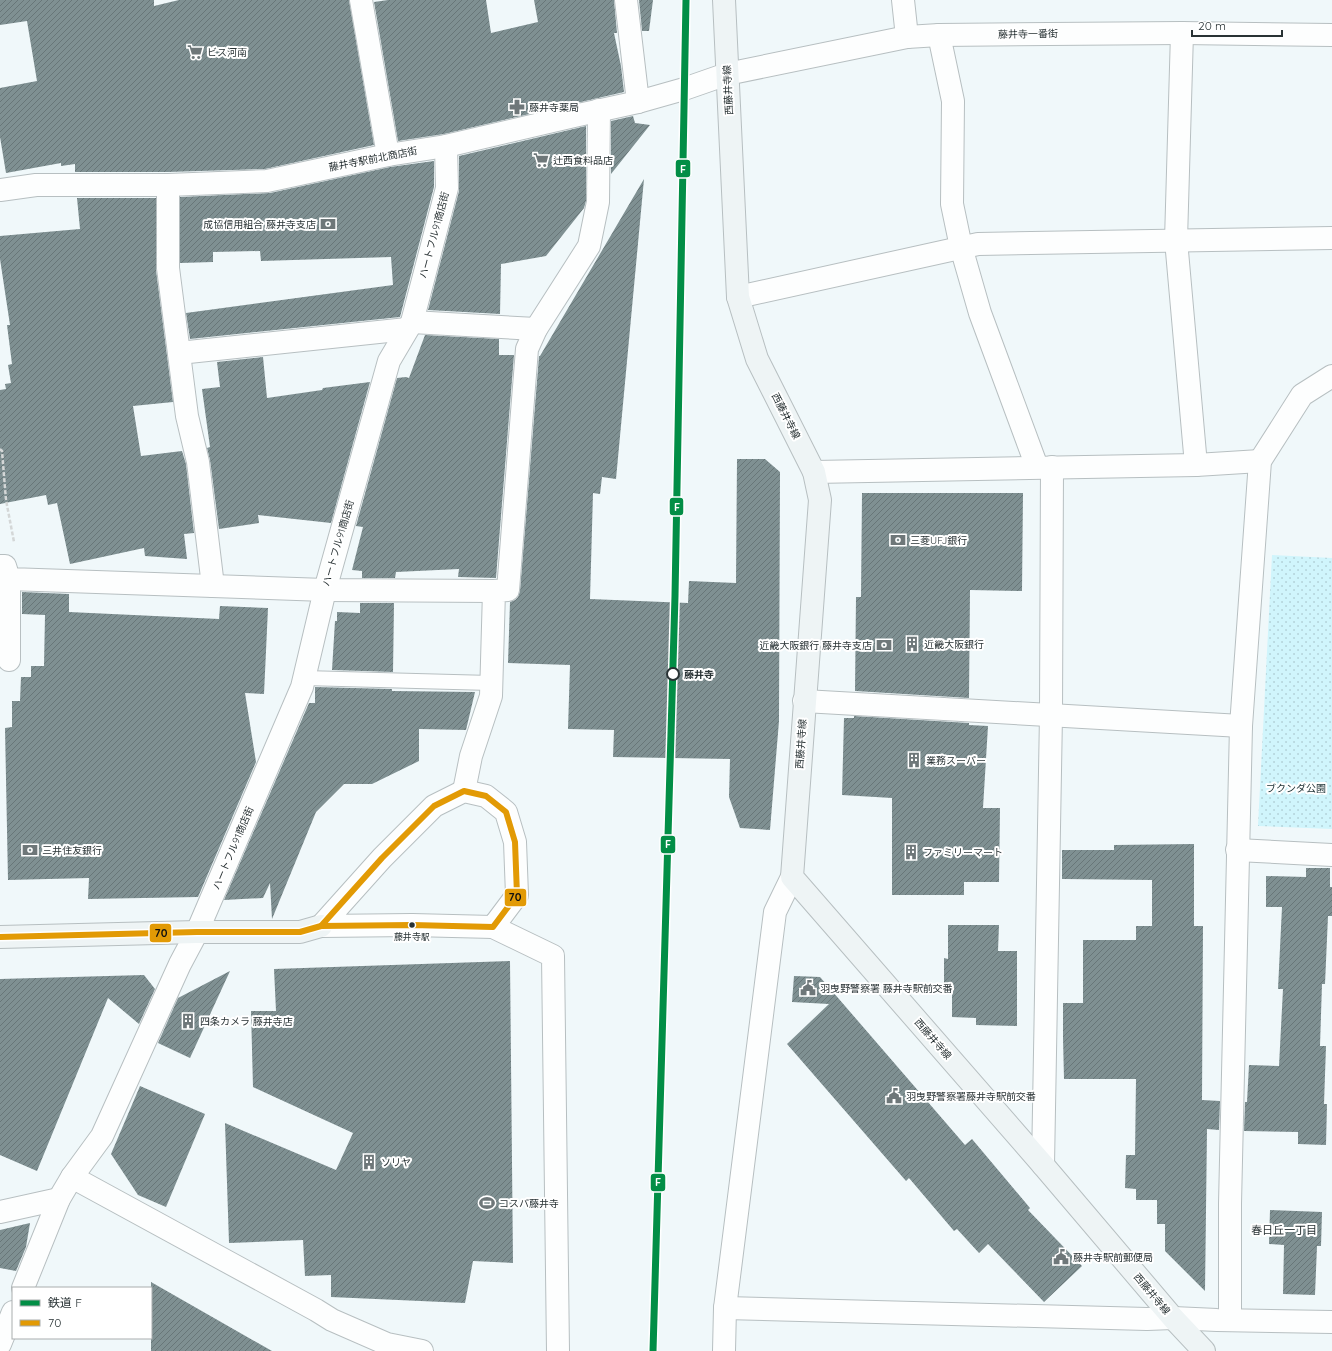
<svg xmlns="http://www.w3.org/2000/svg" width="1332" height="1351" font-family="Quicksand,'Noto Sans JP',sans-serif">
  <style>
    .green { fill: url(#green-dots) }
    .building { fill: url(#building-hatch) }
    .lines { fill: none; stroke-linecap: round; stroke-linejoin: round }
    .lane-casing { stroke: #b7bfc1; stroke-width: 16 }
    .street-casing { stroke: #b7bfc1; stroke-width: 24 }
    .secondary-casing { stroke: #b7bfc1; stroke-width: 24 }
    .path { stroke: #d4d7d7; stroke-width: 2.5; stroke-dasharray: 4 2; stroke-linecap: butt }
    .lane { stroke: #fdfefe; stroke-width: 14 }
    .street { stroke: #fdfefe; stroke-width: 22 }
    .secondary { stroke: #eef4f5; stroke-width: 22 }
    .bus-1-casing { stroke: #fff; stroke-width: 9 }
    .bus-1 { stroke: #e29a05; stroke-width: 6 }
    .rail-1-casing { stroke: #fff; stroke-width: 10 }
    .rail-1 { stroke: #028e46; stroke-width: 7 }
    .stop-dot { fill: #fff; stroke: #283234; stroke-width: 2 }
    .bus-dot { fill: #283234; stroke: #fff; stroke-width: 1.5 }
    .labels { text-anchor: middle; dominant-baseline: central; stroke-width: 4; stroke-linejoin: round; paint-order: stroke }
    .bus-label { font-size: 9px; fill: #283234; stroke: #fff }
    .street-label { font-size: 10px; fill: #283234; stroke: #fff }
    .poi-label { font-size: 10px; fill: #283234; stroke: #fff; text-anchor: start }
    .stop-label { font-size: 10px; font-weight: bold; fill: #283234; stroke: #fff; text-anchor: start }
    .park-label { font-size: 10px; fill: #192d31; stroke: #fff }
    .neighbourhood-label { font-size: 11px; fill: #283234; stroke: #fff }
    .line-badge { stroke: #fff; stroke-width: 1.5 }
    .badge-label { font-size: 11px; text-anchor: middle; font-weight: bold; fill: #fff }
    .pale-badge-label { font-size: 11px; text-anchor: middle; font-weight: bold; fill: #111 }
  </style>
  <defs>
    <pattern id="green-dots" width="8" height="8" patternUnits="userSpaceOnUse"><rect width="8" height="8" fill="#d0f5fc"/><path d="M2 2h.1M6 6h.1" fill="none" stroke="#b3d2d9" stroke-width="1.8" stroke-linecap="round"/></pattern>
    <pattern id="building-hatch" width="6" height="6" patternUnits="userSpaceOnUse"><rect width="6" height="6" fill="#7f9092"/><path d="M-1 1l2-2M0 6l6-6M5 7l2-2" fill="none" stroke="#687678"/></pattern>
  </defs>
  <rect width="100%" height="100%" fill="#f0f8fa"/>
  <polygon class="green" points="1272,555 1332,558 1332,829 1258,826"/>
  <g class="building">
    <polygon points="0,0 154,0 154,6 179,0 349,0 374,145 265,169 168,172 75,172 75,164 61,166 61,163 6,173 0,137 0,88 37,81 27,21 0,25"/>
    <polygon points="388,0 486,0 491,33 538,22 534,0 614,0 617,33 614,33 621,66 624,92 444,134 398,141 374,2"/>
    <polygon points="639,0 653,0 649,31 642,31"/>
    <polygon points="633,116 635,123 650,125 611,174 611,121"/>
    <polygon points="586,126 586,201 584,208 546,256 501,264 500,314 428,310 459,191 459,156"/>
    <polygon points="434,161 434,187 400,317 190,339 186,313 393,285 391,257 261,261 260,251 213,252 213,262 180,263 180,197 270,193 390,167"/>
    <polygon points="644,179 616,479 602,477 600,494 593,493 590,599 688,603 689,581 736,583 737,459 765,459 780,472 779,721 770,830 740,828 729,797 730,759 613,757 614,730 568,729 570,665 508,663 510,602 515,600 518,597 520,591 539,356 540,356"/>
    <polygon points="77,198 156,198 156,270 173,402 133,406 141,456 182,451 186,464 194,533 184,534 187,559 145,556 144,548 70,564 57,503 48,505 46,495 0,504 0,390 6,389 5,384 11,383 8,365 12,364 7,325 10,325 0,259 0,236 80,229"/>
    <polygon points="425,335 499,339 499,355 514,355 496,578 458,577 459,569 396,572 395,578 362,578 362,571 352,570 363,527 356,526 397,378 406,377 409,378"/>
    <polygon points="263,357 267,398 322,390 323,388 370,382 331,523 258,515 259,523 219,529 210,460 207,448 210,447 202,389 220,387 217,362"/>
    <polygon points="862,493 1023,493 1022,591 970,590 969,698 855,691 856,597 861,597"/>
    <polygon points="22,592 69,594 69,612 219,619 220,606 268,608 264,694 245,693 256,762 198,897 88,899 89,878 8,880 5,728 12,727 12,701 20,701 21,677 31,677 31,666 44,666 45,615 22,614"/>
    <polygon points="360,603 394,603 393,672 332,670 335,621 337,621 337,612 360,613"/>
    <polygon points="315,687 392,689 392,691 475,692 466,730 419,729 419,761 372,784 344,784 316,812 272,919 270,883 263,898 224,900 309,703 315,703"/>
    <polygon points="854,716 969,723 969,725 988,726 983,808 1000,808 999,882 964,882 964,895 892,895 892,798 842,795 844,718 854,718"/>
    <polygon points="1194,844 1194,926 1203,926 1202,1100 1220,1101 1219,1130 1207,1129 1205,1291 1165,1251 1165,1224 1157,1224 1157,1200 1136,1200 1136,1189 1125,1188 1126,1155 1135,1155 1136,1079 1064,1079 1063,1038 1063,1003 1083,1003 1083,940 1136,940 1136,926 1152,926 1152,880 1062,879 1062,850 1114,850 1114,845"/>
    <polygon points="1306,868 1330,868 1330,887 1332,887 1332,916 1328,916 1325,984 1322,984 1320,1046 1326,1046 1324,1104 1327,1104 1326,1145 1298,1144 1298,1132 1244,1131 1245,1102 1247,1102 1249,1065 1279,1066 1283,989 1278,989 1282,907 1266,907 1266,876 1306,877"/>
    <polygon points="948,925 999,925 998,951 1017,951 1017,1026 976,1025 976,1018 952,1017 952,991 944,991 944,958 948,959"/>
    <polygon points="510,961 513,1263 473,1261 465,1303 331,1297 331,1275 305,1276 303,1240 229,1243 225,1123 336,1170 353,1133 253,1087 251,1011 276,1011 274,969"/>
    <polygon points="230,971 190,1058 158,1043 178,998"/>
    <polygon points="144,975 155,989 139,1024 108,998 37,1171 0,1155 0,979"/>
    <polygon points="794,976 820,977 965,1145 972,1139 1030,1208 1028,1210 1082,1266 1044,1302 988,1244 979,1253 957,1229 954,1231 909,1178 906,1181 787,1044 829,1004 792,1002"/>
    <polygon points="140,1086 205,1114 166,1207 138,1195 111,1154"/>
    <polygon points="1270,1210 1322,1212 1321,1246 1317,1246 1315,1295 1283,1294 1284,1245 1269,1244"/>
    <polygon points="30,1223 26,1247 16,1271 0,1268 0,1230"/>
    <polygon points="151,1282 272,1351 151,1351"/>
  </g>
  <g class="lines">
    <defs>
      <polyline id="lane" points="304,678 491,683"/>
      <g id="street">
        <polyline points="361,0 388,155"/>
        <polyline points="626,0 638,102"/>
        <polyline points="903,0 907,37"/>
        <polyline points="1182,33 1176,240 1196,465"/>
        <polyline points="939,35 953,101 952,204 961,247 980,313 1037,467"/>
        <polyline points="168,185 168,268 187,416 198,462 213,586"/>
        <polyline points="0,190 36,185 168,185 267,181 388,155 446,146 574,116 638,102 684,89 727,74 907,37 939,35 1182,33 1332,35"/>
        <polyline points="738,297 978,244 1332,238"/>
        <polyline points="412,322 536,329"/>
        <polyline points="179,353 407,329"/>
        <polyline points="814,472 1196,465 1260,461"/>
        <polyline points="0,566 5,566 9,579 325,590 494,591"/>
        <polyline points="9,579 9,660"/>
        <polyline points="804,701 1241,726"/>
        <polyline points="464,791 471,756 491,696 494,591 508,590 527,349 536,329 589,246 598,202 599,110"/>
        <polygon points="464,791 486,796 506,812 515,842 517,895 493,927 412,925 321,926 382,858 434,806"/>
        <polyline points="1237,850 1332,855"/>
        <polyline points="493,927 553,956 558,1351"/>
        <polyline points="1043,1165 1051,715 1052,467"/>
        <polyline points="72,1177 316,1310 332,1320 387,1344 422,1351"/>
        <polyline points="0,1212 59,1199"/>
        <polyline points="23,1288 59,1199 72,1177 102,1136 180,964 197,932 302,687 325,590 389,361 412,322 447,188 446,146"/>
        <polyline points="725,1308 1147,1319 1173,1318 1217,1320 1332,1322"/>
        <polyline points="1230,1320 1230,1204 1241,726 1260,461 1302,395 1332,376"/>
        <polyline points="0,1344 13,1312"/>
        <polyline points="724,1351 725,1308 775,912 792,877"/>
      </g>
      <g id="secondary">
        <polyline points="724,0 738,297 757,359 814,472 820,500 792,877 1043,1165 1173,1318 1204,1351"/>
        <polyline points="0,937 197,932 300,932 321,926"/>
      </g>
    </defs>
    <use href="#lane" class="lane-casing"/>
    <use href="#street" class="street-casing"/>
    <use href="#secondary" class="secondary-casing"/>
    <polyline class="path" points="0,449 2,451 6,500 14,542"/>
    <use href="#lane" class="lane"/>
    <use href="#street" class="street"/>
    <use href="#secondary" class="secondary"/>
    <defs>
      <g id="bus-1">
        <polygon points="464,791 486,796 506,812 515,842 517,895 493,927 412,925 321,926 382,858 434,806"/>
        <polyline points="0,937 197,932 300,932 321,926"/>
      </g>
    </defs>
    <use href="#bus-1" class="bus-1-casing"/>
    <use href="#bus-1" class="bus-1"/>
    <defs>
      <polyline id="rail-1" points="653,1351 675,596 686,0"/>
    </defs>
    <use href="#rail-1" class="rail-1-casing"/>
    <use href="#rail-1" class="rail-1"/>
  </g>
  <defs>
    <symbol id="supermarket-bare" viewBox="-9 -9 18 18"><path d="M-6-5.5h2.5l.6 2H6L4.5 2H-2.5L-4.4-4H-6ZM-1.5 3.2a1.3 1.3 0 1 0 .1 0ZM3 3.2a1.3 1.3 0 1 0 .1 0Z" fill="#6e7779" stroke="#fff" stroke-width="2.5" paint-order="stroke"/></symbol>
    <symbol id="pharmacy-bare" viewBox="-9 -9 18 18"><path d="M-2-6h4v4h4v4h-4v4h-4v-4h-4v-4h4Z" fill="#6e7779" stroke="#fff" stroke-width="2.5" paint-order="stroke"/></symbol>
    <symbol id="bank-bare" viewBox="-9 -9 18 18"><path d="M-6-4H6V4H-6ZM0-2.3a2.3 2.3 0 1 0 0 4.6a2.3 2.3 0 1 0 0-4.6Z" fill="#6e7779" stroke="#fff" stroke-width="2.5" paint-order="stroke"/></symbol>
    <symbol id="building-bare" viewBox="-9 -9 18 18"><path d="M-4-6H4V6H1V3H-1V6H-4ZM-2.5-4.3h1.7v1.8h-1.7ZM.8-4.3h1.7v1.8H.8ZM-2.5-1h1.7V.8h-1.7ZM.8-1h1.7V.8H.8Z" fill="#6e7779" stroke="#fff" stroke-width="2.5" paint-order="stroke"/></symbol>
    <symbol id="civic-bare" viewBox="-9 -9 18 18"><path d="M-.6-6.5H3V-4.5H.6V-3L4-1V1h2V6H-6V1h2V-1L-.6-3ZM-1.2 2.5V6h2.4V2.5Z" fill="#6e7779" stroke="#fff" stroke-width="2.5" paint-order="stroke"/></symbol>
    <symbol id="stadium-bare" viewBox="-9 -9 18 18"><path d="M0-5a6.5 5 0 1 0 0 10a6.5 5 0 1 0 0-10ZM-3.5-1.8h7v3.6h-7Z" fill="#6e7779" stroke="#fff" stroke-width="2.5" paint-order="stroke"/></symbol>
  </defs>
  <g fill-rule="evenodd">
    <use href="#supermarket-bare" x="184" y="41" width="22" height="22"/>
    <use href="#pharmacy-bare" x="506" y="96" width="22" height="22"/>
    <use href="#supermarket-bare" x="530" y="149" width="22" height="22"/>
    <use href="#bank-bare" x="317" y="213" width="22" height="22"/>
    <use href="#bank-bare" x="887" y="529" width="22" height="22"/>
    <use href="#building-bare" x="901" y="633" width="22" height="22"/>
    <use href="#bank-bare" x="873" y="634" width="22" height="22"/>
    <use href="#building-bare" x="903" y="749" width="22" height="22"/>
    <use href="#bank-bare" x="19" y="839" width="22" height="22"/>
    <use href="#building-bare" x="900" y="841" width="22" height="22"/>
    <use href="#civic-bare" x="797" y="977" width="22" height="22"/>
    <use href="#building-bare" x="177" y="1010" width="22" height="22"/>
    <use href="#civic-bare" x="883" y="1085" width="22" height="22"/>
    <use href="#building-bare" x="358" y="1151" width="22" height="22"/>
    <use href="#stadium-bare" x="476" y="1192" width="22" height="22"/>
    <use href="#civic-bare" x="1050" y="1246" width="22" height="22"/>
  </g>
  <circle class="stop-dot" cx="673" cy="674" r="6"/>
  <circle class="bus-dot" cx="412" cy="925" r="3.5"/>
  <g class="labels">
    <g class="bus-label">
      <text x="412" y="936">藤井寺駅</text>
    </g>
    <g class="street-label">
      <text transform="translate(1028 34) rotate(-1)">藤井寺一番街</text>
      <text transform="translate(728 90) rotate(-93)">西藤井寺線</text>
      <text transform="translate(373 159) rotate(-11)">藤井寺駅前北商店街</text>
      <text transform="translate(434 235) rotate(-75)">ハートフル91商店街</text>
      <text transform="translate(786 416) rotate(63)">西藤井寺線</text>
      <text transform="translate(338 543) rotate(-74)">ハートフル91商店街</text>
      <text transform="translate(801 744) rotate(-86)">西藤井寺線</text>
      <text transform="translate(233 848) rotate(-67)">ハートフル91商店街</text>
      <text transform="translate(933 1039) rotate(49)">西藤井寺線</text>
      <text transform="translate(1152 1294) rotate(50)">西藤井寺線</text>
    </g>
    <g class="poi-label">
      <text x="207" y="52">ビス河南</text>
      <text x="529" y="107">藤井寺薬局</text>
      <text x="553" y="160">辻西食料品店</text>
      <text x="316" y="224" text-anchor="end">成協信用組合 藤井寺支店</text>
      <text x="910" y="540">三菱UFJ銀行</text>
      <text x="924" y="644">近畿大阪銀行</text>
      <text x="872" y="645" text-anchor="end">近畿大阪銀行 藤井寺支店</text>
      <text x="926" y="760">業務スーパー</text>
      <text x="42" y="850">三井住友銀行</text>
      <text x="923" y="852">ファミリーマート</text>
      <text x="820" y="988">羽曳野警察署 藤井寺駅前交番</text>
      <text x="200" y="1021">四条カメラ 藤井寺店</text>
      <text x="906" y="1096">羽曳野警察署藤井寺駅前交番</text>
      <text x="381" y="1162">ソリヤ</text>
      <text x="499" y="1203">コスパ藤井寺</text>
      <text x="1073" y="1257">藤井寺駅前郵便局</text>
    </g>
    <g class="stop-label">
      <text x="684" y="674">藤井寺</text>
    </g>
    <g class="park-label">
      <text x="1296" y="788">ブクンダ公園</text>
    </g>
    <g class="neighbourhood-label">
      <text x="1284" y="1230">春日丘一丁目</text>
    </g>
  </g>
  <g class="line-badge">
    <rect x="675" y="159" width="16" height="19" rx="4" fill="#028e46"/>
    <rect x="669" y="497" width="15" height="19" rx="4" fill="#028e46"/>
    <rect x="660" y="835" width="16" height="19" rx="4" fill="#028e46"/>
    <rect x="504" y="888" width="23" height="19" rx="4" fill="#e29a05"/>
    <rect x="149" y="923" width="23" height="20" rx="4" fill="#e29a05"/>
    <rect x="650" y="1173" width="16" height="19" rx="4" fill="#028e46"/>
  </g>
  <g class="badge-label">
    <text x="683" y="173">F</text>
    <text x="677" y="511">F</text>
    <text x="668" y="848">F</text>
    <text x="658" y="1186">F</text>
  </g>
  <g class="pale-badge-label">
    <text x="515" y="901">70</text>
    <text x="161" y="937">70</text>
  </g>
  <rect x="12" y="1287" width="140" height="52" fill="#ffffff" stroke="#a9adae"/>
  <rect x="20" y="1300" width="20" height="6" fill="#028e46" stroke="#a9adae"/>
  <text x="48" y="1307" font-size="12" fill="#283234">鉄道 F</text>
  <rect x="20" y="1320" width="20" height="6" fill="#e29a05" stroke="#a9adae"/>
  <text x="48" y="1327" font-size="12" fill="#283234">70</text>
  <path d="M1192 30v6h90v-6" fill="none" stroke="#283234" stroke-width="2"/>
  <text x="1198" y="30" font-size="12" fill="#283234" stroke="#ffffff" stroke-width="3" paint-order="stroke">20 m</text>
</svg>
